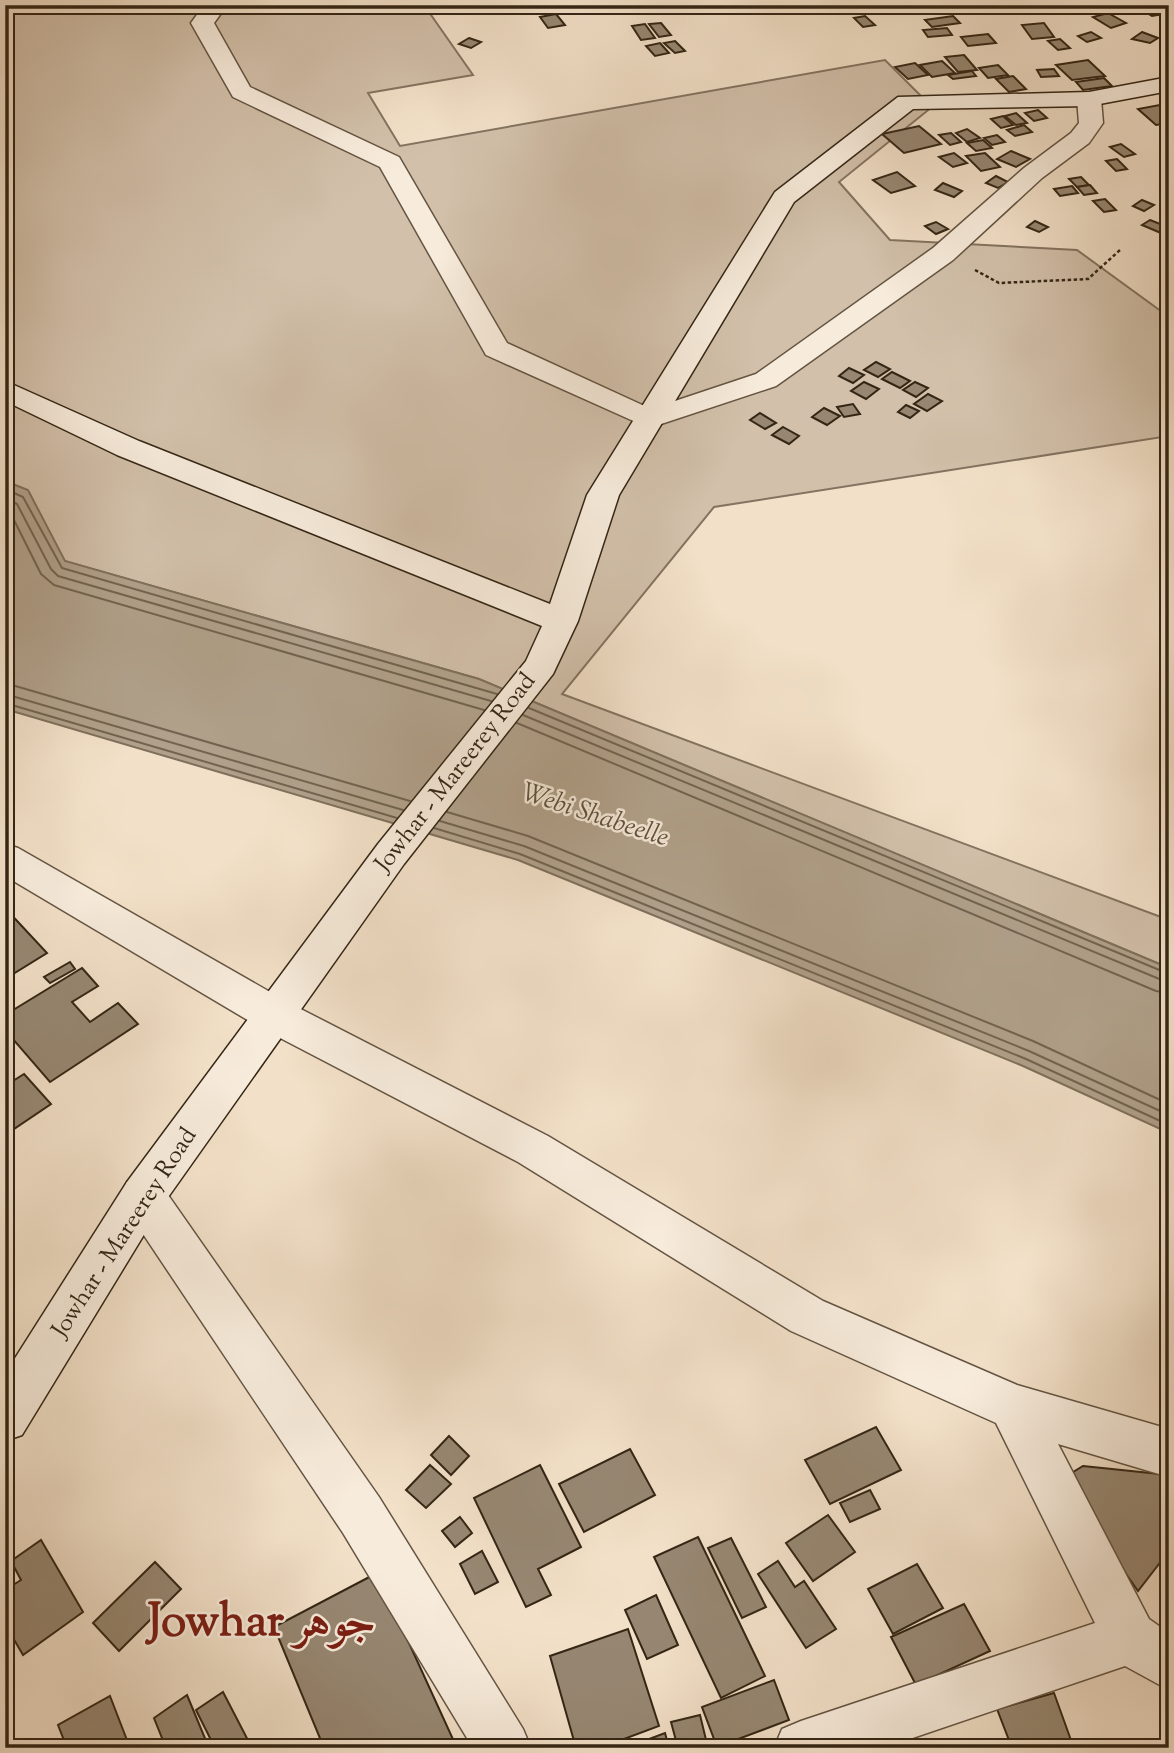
<svg xmlns="http://www.w3.org/2000/svg" width="1174" height="1753" font-family="'Sorts Mill Goudy',Amiri,serif">
  <style>
    .green { fill: #d2c0aa; stroke: #837360; stroke-width: 2 }
    .water { fill: #b1a18b; stroke: #7f705c; stroke-width: 2 }
    .lines { fill: none; stroke-linecap: round; stroke-linejoin: round }
    .shore { stroke: #726450; stroke-width: 2 }
    .building { fill: #978772; stroke: #342615; stroke-width: 2 }
    .street-casing { stroke: #645442; stroke-width: 3 }
    .secondary-casing { stroke: #342615; stroke-width: 3 }
    .path { stroke: #342615; stroke-width: 2.5; stroke-dasharray: 3.5 2.5; stroke-linecap: butt }
    .street { fill: #f7ebdb; fill-rule: evenodd }
    .secondary { fill: #f7ebdb; fill-rule: evenodd }
    .labels { text-anchor: middle; dominant-baseline: central; stroke-width: 5; stroke-linejoin: round; paint-order: stroke }
    .street-label { font-size: 24px; fill: #342615; stroke: #f7ebdb }
    .water-label { font-size: 26px; font-style: italic; fill: #60513e; stroke: #f7ebdb }
    .near-town-label { font-size: 46px; font-weight: bold; fill: #7a1f14; stroke: #f7ebdb }
  </style>
  <rect width="100%" height="100%" fill="#f2e0c8"/>
  <filter id="stains"><feTurbulence type="fractalNoise" baseFrequency=".00286" numOctaves="4"/><feColorMatrix values="0 0 0 0 .2 0 0 0 0 .09 0 0 0 0 .02 0 0 0 .5 -.17"/></filter>
  <radialGradient id="worn" r=".72"><stop offset=".6" stop-color="#630" stop-opacity="0"/><stop offset="1" stop-color="#630" stop-opacity=".3"/></radialGradient>
  <polygon class="green" points="5,5 424,5 473,75 368,93 400,146 885,60 932,107 839,182 890,240 1077,250 1169,317 1169,436 714,507 562,694 1169,920 1169,968 479,679 64,561 28,491 5,481"/>
  <polygon class="water" points="5,481 28,490 65,561 479,679 1169,968 1169,1133 1023,1066 518,860 5,709"/>
  <g class="lines">
    <g class="shore">
      <polyline points="5,489 23,497 62,568 497,694"/>
      <polyline points="5,498 17,504 51,569 58,576 491,701"/>
      <polyline points="5,510 10,512 41,574 54,585 484,710"/>
      <polyline points="5,683 410,801"/>
      <polyline points="5,694 403,810"/>
      <polyline points="5,703 397,818"/>
      <polyline points="529,708 1169,974"/>
      <polyline points="523,715 1169,983"/>
      <polyline points="517,723 1156,991 1169,993"/>
      <polyline points="447,812 528,836 1033,1041 1169,1104"/>
      <polyline points="440,821 524,846 1029,1051 1169,1115"/>
      <polyline points="434,828 520,854 1026,1059 1169,1125"/>
    </g>
  </g>
  <g class="building">
    <polygon points="994,5 1049,5 1050,6 1033,11 1027,7 1004,12"/>
    <polygon points="1152,6 1164,14 1152,16 1139,8"/>
    <polygon points="1108,13 1126,23 1111,28 1093,17"/>
    <polygon points="556,14 565,25 548,28 540,17"/>
    <polygon points="865,16 875,25 863,27 854,18"/>
    <polygon points="953,16 960,23 932,27 925,20"/>
    <polygon points="661,23 671,35 659,37 649,24"/>
    <polygon points="1044,23 1054,37 1032,39 1022,25"/>
    <polygon points="645,24 655,38 641,40 632,26"/>
    <polygon points="947,28 952,35 928,37 923,30"/>
    <polygon points="1091,32 1101,38 1087,42 1078,36"/>
    <polygon points="1142,32 1158,38 1150,43 1132,39"/>
    <polygon points="988,34 996,43 968,46 961,37"/>
    <polygon points="469,38 481,42 471,48 459,44"/>
    <polygon points="1060,39 1070,48 1058,50 1048,41"/>
    <polygon points="675,41 685,51 675,53 664,43"/>
    <polygon points="660,43 669,53 655,56 646,46"/>
    <polygon points="964,55 977,70 958,72 945,57"/>
    <polygon points="1088,60 1105,76 1072,80 1056,65"/>
    <polygon points="942,61 955,73 932,77 920,65"/>
    <polygon points="915,63 928,75 908,79 895,67"/>
    <polygon points="998,65 1008,75 988,78 979,68"/>
    <polygon points="1054,69 1059,76 1041,77 1037,70"/>
    <polygon points="972,71 976,76 953,79 948,75"/>
    <polygon points="1013,76 1026,89 1009,92 996,79"/>
    <polygon points="1104,78 1112,86 1083,90 1076,82"/>
    <polygon points="1165,104 1169,107 1169,123 1156,125 1138,109"/>
    <polygon points="1038,110 1047,118 1034,121 1025,113"/>
    <polygon points="1016,113 1027,123 1016,125 1005,116"/>
    <polygon points="1003,116 1013,125 1001,128 991,119"/>
    <polygon points="1024,125 1032,132 1015,136 1007,130"/>
    <polygon points="919,126 941,144 904,153 882,134"/>
    <polygon points="967,129 980,138 967,142 956,133"/>
    <polygon points="951,133 961,142 950,145 939,135"/>
    <polygon points="997,135 1005,142 992,145 984,138"/>
    <polygon points="983,140 992,148 976,151 967,143"/>
    <polygon points="1121,144 1135,154 1124,157 1110,147"/>
    <polygon points="1011,151 1030,159 1016,167 997,159"/>
    <polygon points="954,153 967,163 953,167 939,157"/>
    <polygon points="985,153 1000,167 981,171 966,156"/>
    <polygon points="1117,159 1127,169 1116,171 1106,161"/>
    <polygon points="897,172 915,186 891,193 873,180"/>
    <polygon points="996,176 1008,182 998,188 986,183"/>
    <polygon points="1081,177 1089,185 1077,187 1069,179"/>
    <polygon points="943,183 962,191 954,197 935,190"/>
    <polygon points="1090,185 1097,193 1084,195 1077,187"/>
    <polygon points="1072,186 1078,193 1060,196 1054,189"/>
    <polygon points="1105,199 1116,210 1104,212 1093,201"/>
    <polygon points="1142,200 1154,205 1144,211 1133,206"/>
    <polygon points="1150,220 1168,227 1161,233 1142,225"/>
    <polygon points="1035,221 1048,227 1039,232 1027,227"/>
    <polygon points="936,222 948,229 936,234 925,226"/>
    <polygon points="876,362 890,369 878,377 864,370"/>
    <polygon points="849,368 864,375 853,383 839,376"/>
    <polygon points="892,372 910,381 900,388 882,379"/>
    <polygon points="864,382 879,389 866,399 851,391"/>
    <polygon points="915,382 928,388 916,397 903,390"/>
    <polygon points="928,394 942,401 927,411 914,404"/>
    <polygon points="853,404 860,414 844,417 837,407"/>
    <polygon points="906,405 919,411 910,418 898,412"/>
    <polygon points="824,408 840,416 827,425 812,417"/>
    <polygon points="760,413 776,423 765,429 750,420"/>
    <polygon points="783,427 799,436 789,444 772,435"/>
    <polygon points="5,908 47,953 5,979"/>
    <polygon points="70,962 75,969 50,983 44,977"/>
    <polygon points="82,968 98,986 72,1002 90,1022 118,1003 138,1024 50,1082 5,1030 5,1015"/>
    <polygon points="24,1074 51,1104 5,1135 5,1086"/>
    <polygon points="876,1427 901,1470 830,1504 805,1460"/>
    <polygon points="449,1436 469,1456 451,1475 431,1455"/>
    <polygon points="630,1449 655,1495 584,1532 559,1484"/>
    <polygon points="430,1465 451,1484 426,1508 406,1490"/>
    <polygon points="540,1465 581,1547 538,1569 551,1595 526,1607 474,1498"/>
    <polygon points="1083,1466 1169,1475 1169,1551 1138,1591 1060,1480"/>
    <polygon points="870,1490 880,1509 850,1522 840,1503"/>
    <polygon points="828,1515 855,1552 813,1581 786,1543"/>
    <polygon points="460,1517 472,1533 455,1547 442,1531"/>
    <polygon points="698,1537 765,1676 721,1698 654,1557"/>
    <polygon points="731,1538 766,1607 742,1618 708,1548"/>
    <polygon points="41,1540 83,1612 23,1655 5,1624 5,1590 21,1580 11,1561"/>
    <polygon points="482,1551 498,1582 475,1594 460,1564"/>
    <polygon points="778,1561 795,1587 804,1581 836,1629 806,1648 758,1574"/>
    <polygon points="155,1562 181,1589 119,1651 93,1623"/>
    <polygon points="917,1564 943,1608 893,1634 868,1589"/>
    <polygon points="377,1573 457,1748 324,1748 274,1627"/>
    <polygon points="656,1595 678,1645 647,1659 625,1610"/>
    <polygon points="964,1604 990,1651 916,1685 891,1637"/>
    <polygon points="628,1629 659,1726 600,1748 576,1748 550,1656"/>
    <polygon points="774,1680 789,1720 717,1747 702,1707"/>
    <polygon points="223,1692 252,1748 215,1748 196,1710"/>
    <polygon points="1054,1693 1072,1743 1053,1748 1012,1748 997,1709"/>
    <polygon points="187,1695 209,1748 166,1748 154,1718"/>
    <polygon points="110,1696 130,1748 67,1748 58,1725"/>
    <polygon points="700,1715 708,1748 678,1748 671,1722"/>
    <polygon points="665,1733 669,1748 625,1748"/>
  </g>
  <g class="lines">
    <defs>
      <g id="street">
        <polygon points="204,5 227,5 214,23 250,87 399,157 507,343 651,409 756,374 933,248 1024,168 1071,133 1079,123 1077,99 1080,94 1098,94 1101,99 1103,123 1089,143 1042,178 953,260 776,386 649,428 486,355 380,167 233,97 191,23"/>
        <polygon points="5,844 18,848 291,1004 548,1136 823,1301 1017,1385 1169,1429 1169,1477 1058,1444 1149,1619 1169,1633 1169,1690 1125,1666 883,1748 774,1748 782,1729 801,1721 1095,1623 996,1423 791,1331 518,1162 261,1028 5,876"/>
        <polygon points="143,1176 159,1182 379,1497 523,1729 531,1748 473,1748 343,1533 127,1210 121,1196 127,1182"/>
      </g>
      <polygon id="secondary" points="1169,77 1169,91 1089,106 913,109 794,202 619,495 578,621 553,674 404,864 159,1210 22,1435 5,1441 5,1374 127,1182 378,844 526,661 542,626 117,455 5,401 5,381 139,441 550,604 587,495 775,192 898,97 1089,92"/>
    </defs>
    <use href="#street" class="street-casing"/>
    <use href="#secondary" class="secondary-casing"/>
    <polyline class="path" points="975,270 999,283 1088,279 1120,250"/>
    <use href="#street" class="street"/>
    <use href="#secondary" class="secondary"/>
  </g>
  <g class="labels">
    <g class="street-label">
      <text transform="translate(456 773) rotate(-52)">Jowhar - Mareerey Road</text>
      <text transform="translate(125 1233) rotate(-57)">Jowhar - Mareerey Road</text>
    </g>
    <g class="water-label">
      <text transform="translate(595 816) rotate(18)">Webi Shabeelle</text>
    </g>
    <g class="near-town-label">
      <text x="262" y="1624">Jowhar جوهر</text>
    </g>
  </g>
  <rect width="1174" height="1753" fill="none" stroke="#f2e0c8" stroke-width="28"/>
  <rect x="7" y="7" width="1160" height="1739" fill="none" stroke="#342615" stroke-width="3.5"/>
  <rect x="14" y="14" width="1146" height="1725" fill="none" stroke="#342615" stroke-width="2"/>
  <rect width="100%" height="100%" filter="url(#stains)"/>
  <rect width="100%" height="100%" fill="url(#worn)"/>
</svg>
